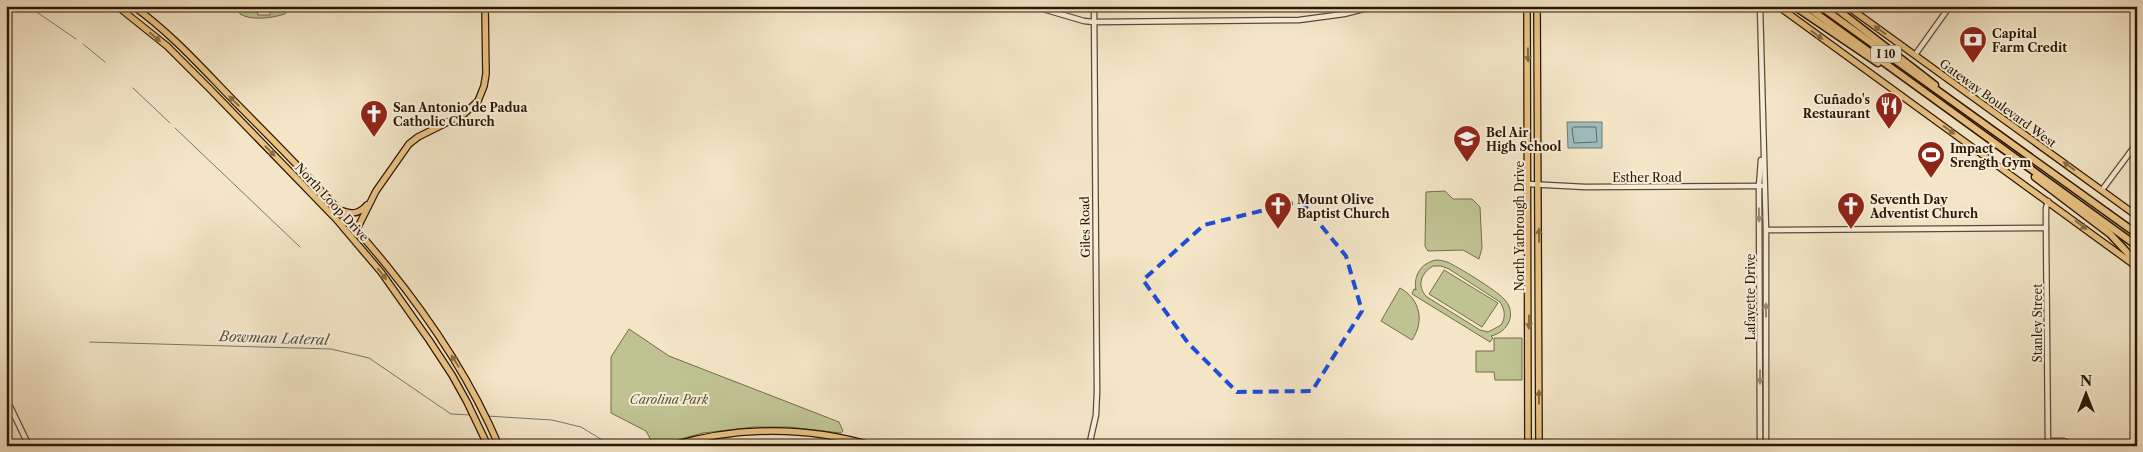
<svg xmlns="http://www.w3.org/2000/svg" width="2143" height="452" font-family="'Libre Caslon Text',serif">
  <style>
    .green { fill: #bfc392; stroke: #746d4a; fill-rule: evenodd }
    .water { fill: #9ebdbd; stroke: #707b72 }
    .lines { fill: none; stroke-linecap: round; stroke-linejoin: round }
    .shore { stroke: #646a60; stroke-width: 1 }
    .stream { stroke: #707b72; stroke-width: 1 }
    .minor-casing { stroke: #5c4a33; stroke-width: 7 }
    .major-casing { stroke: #2a1702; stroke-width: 8 }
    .highway-casing { stroke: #2a1702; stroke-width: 9 }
    .minor { stroke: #f7eeda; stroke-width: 4.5 }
    .major { stroke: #eac283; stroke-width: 5.5 }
    .highway { stroke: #eac283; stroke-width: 6 }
    .oneway { fill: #8a6c42 }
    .oneway2 { fill: #9b8d79 }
    .marked { fill: none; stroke: #1d4ed8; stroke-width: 4; stroke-dasharray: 10 6; stroke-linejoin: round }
    .labels { text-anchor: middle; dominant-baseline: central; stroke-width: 4; stroke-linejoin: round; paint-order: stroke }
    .shield { fill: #f7eeda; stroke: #685843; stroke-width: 1 }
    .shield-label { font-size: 11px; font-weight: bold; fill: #2a1702 }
    .poi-label { font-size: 12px; font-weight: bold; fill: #2a1702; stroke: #f7eeda; text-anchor: start }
    .street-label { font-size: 12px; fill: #2a1702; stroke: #f7eeda }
    .park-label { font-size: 12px; font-style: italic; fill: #5e5334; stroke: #f7eeda }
    .water-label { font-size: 14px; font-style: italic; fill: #535143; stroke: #f7eeda }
  </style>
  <rect width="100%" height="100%" fill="#f3e5c6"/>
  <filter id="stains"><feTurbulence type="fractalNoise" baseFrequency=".004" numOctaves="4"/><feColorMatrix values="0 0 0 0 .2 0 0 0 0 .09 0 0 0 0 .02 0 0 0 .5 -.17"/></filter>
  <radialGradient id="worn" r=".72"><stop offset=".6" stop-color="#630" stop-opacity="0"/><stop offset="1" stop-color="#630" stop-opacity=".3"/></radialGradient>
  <g class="green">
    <path d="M 239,6 L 245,6 L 246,9 L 256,9 L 258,15 L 270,15 L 270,9 L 282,9 L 282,6 L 289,6 L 285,14 C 272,18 252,21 240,14 Z"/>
    <polygon points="1445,191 1453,199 1472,199 1480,207 1482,248 1479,259 1463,250 1428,251 1425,246 1426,192"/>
    <path d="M 1436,260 C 1440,260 1444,261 1447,262 C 1457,266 1497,291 1503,298 C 1518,312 1509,332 1491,336 L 1493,338 L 1490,342 L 1412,294 L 1414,289 L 1416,290 C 1413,276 1421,263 1436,260 ZM 1433,266 L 1441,266 L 1449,269 L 1500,302 C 1505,310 1506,317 1501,325 L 1488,332 L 1480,330 L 1427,297 C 1416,286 1421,273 1433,266 Z"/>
    <polygon points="1444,270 1498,303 1482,327 1429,294"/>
    <path d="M 1400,288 C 1420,299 1425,321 1412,340 L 1381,321 Z"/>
    <polygon points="629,329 669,356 839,422 843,431 841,433 789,427 754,427 703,433 655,446 653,444 646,431 611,413 611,357"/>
    <polygon points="1494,338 1522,338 1522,380 1495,380 1494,372 1476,372 1476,351 1494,351"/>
  </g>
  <g class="water">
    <polygon points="1567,122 1602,122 1602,148 1568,148"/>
    <polygon points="1310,443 1314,446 1268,446 1269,444"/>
  </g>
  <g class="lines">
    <polygon class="shore" points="1575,127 1596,127 1597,142 1574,143 1572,129"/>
    <g class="stream">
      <polyline points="28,6 76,39"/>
      <polyline points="83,44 105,62"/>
      <polyline points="133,88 170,123"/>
      <polyline points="175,128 300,247"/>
      <polyline points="90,342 331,349 369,358 451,414 471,415"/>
      <polyline points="487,416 552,420 581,427 612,446"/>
      <polyline points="1266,445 1267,446"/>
    </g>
    <defs>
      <g id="minor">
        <polyline points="1033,6 1084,21 1094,22 1299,20 1344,14 1375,6"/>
        <polyline points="1760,6 1766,230 1766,446"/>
        <polyline points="1915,55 1950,6"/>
        <polyline points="1528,184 1585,187 1761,186"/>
        <polyline points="2102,190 2137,143"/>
        <polyline points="1766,230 2046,228"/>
        <polyline points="6,398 29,446"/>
        <polyline points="2048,441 2064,441 2073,446"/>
        <polyline points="1089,446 1096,415 1097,391 1094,6"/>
        <polyline points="1760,446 1759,186 1761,160"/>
        <polyline points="2048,446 2046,228 2046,208 2048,201"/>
      </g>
      <g id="major">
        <polyline points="117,6 167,46 210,89 336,219 381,272 429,340 452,375 467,402 488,446"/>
        <path d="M 133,6 C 174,35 208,75 243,110 C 342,210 443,314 499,446"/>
        <polyline points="1527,6 1528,446"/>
        <polyline points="1537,6 1539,446"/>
        <polyline points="1778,6 2137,267"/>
        <polyline points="1847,6 2137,216"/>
        <path d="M 343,211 C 353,215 360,213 367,205"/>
        <polyline points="355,233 376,191 409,144 418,137 464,114 478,101 484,86 486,74 485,6"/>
        <path d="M 671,446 C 737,426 808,426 873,446"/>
      </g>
      <g id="highway">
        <polyline points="1794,6 1878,63"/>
        <polyline points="1806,6 2137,246"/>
        <polyline points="1820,6 2137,234"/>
        <polyline points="1833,6 1935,85"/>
        <polyline points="2035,177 2110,234 2137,263"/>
      </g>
    </defs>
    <use href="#minor" class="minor-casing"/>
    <use href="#major" class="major-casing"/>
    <use href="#highway" class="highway-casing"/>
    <use href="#minor" class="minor"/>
    <use href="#major" class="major"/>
    <use href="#highway" class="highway"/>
  </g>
  <defs><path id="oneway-solid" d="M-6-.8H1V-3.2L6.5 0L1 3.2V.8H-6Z" transform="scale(1.25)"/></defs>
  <g class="oneway">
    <use href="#oneway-solid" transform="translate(1880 30) rotate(-144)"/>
    <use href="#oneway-solid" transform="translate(1817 35) rotate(36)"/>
    <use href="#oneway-solid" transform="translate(155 37) rotate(40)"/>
    <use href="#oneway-solid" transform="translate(1528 55) rotate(89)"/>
    <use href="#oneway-solid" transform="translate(234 101) rotate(-135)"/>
    <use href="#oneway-solid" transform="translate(1949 130) rotate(36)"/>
    <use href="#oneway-solid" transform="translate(270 151) rotate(46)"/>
    <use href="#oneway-solid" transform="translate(2069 166) rotate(-144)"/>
    <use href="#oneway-solid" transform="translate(2081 225) rotate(37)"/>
    <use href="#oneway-solid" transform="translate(1539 235) rotate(-90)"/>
    <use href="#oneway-solid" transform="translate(382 274) rotate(52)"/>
    <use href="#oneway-solid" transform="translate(1529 322) rotate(90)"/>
    <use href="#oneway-solid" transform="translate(455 361) rotate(-123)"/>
    <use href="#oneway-solid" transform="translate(1539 397) rotate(-90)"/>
  </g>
  <g class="oneway2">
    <use href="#oneway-solid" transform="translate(1759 215) rotate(89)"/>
    <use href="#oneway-solid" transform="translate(1766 310) rotate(-90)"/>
    <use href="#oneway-solid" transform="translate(1760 377) rotate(90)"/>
  </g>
  <path class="marked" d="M 1301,201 L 1346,256 L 1362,311 L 1312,391 L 1237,392 L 1188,343 L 1143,280 L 1204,225 Z"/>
  <defs>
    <symbol id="bank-pin" viewBox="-11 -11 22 30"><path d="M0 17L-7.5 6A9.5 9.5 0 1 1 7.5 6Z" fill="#8f2418" stroke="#f7eeda"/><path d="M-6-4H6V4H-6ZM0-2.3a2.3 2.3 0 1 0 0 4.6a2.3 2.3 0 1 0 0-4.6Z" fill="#fff"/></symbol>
    <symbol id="restaurant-pin" viewBox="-11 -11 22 30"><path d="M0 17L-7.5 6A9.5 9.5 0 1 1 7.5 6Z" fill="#8f2418" stroke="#f7eeda"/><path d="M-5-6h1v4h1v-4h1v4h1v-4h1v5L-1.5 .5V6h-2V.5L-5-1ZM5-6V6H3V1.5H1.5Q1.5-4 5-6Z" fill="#fff"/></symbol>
    <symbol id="church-pin" viewBox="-11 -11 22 30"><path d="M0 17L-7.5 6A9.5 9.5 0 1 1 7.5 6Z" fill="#8f2418" stroke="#f7eeda"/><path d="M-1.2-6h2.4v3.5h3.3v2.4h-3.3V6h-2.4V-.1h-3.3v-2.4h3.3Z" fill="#fff"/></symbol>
    <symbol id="school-pin" viewBox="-11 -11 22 30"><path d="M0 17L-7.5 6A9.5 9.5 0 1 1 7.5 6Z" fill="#8f2418" stroke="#f7eeda"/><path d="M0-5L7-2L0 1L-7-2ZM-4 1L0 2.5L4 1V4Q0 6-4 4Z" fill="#fff"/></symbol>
    <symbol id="stadium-pin" viewBox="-11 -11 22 30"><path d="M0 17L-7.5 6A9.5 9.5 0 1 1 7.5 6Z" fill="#8f2418" stroke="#f7eeda"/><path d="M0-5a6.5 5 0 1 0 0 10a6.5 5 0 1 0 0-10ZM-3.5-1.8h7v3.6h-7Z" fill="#fff"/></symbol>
  </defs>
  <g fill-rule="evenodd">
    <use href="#bank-pin" x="1957" y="24" width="32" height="43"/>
    <use href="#restaurant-pin" x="1873" y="90" width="32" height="43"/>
    <use href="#church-pin" x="358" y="98" width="32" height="43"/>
    <use href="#school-pin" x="1451" y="123" width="32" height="43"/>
    <use href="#stadium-pin" x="1915" y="139" width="32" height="43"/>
    <use href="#church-pin" x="1262" y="190" width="32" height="43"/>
    <use href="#church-pin" x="1835" y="190" width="32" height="43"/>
  </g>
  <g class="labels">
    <rect class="shield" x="1871" y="45.5" width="30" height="17" rx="4"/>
    <g class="shield-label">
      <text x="1886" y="54">I 10</text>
    </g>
    <g class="poi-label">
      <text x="1992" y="33">Capital<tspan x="1992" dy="14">Farm Credit</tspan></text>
      <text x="1870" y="99" text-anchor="end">Cuñado's<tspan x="1870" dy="14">Restaurant</tspan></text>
      <text x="393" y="107">San Antonio de Padua<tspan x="393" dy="14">Catholic Church</tspan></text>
      <text x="1486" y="132">Bel Air<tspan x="1486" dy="14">High School</tspan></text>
      <text x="1950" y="148">Impact<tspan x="1950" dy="14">Srength Gym</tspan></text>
      <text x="1297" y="199">Mount Olive<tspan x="1297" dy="14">Baptist Church</tspan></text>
      <text x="1870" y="199">Seventh Day<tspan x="1870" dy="14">Adventist Church</tspan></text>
    </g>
    <g class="street-label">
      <text transform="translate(1998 103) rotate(36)">Gateway Boulevard West</text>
      <text x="1647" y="177">Esther Road</text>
      <text transform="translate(332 202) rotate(47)">North Loop Drive</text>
      <text transform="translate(1519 226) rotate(-90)">North Yarbrough Drive</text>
      <text transform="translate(1085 227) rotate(-91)">Giles Road</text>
      <text transform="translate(1750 297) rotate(-90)">Lafayette Drive</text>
      <text transform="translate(2037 323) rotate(-90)">Stanley Street</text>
    </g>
    <g class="park-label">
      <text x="669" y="399">Carolina Park</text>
    </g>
    <g class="water-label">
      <text transform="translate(274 338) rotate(2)">Bowman Lateral</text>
    </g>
  </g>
  <rect width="2143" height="452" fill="none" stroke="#f3e5c6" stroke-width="25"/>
  <rect x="8" y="8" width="2128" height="437" fill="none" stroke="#2a1702" stroke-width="2.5"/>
  <rect x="12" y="12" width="2118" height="427" fill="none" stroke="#2a1702"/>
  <g transform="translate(2086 394)" stroke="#f7eeda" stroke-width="4" paint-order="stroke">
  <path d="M0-4L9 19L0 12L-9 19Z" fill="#2a1702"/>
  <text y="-8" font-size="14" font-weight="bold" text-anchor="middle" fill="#2a1702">N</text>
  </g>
  <rect width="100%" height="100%" filter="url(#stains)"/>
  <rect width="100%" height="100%" fill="url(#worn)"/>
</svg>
